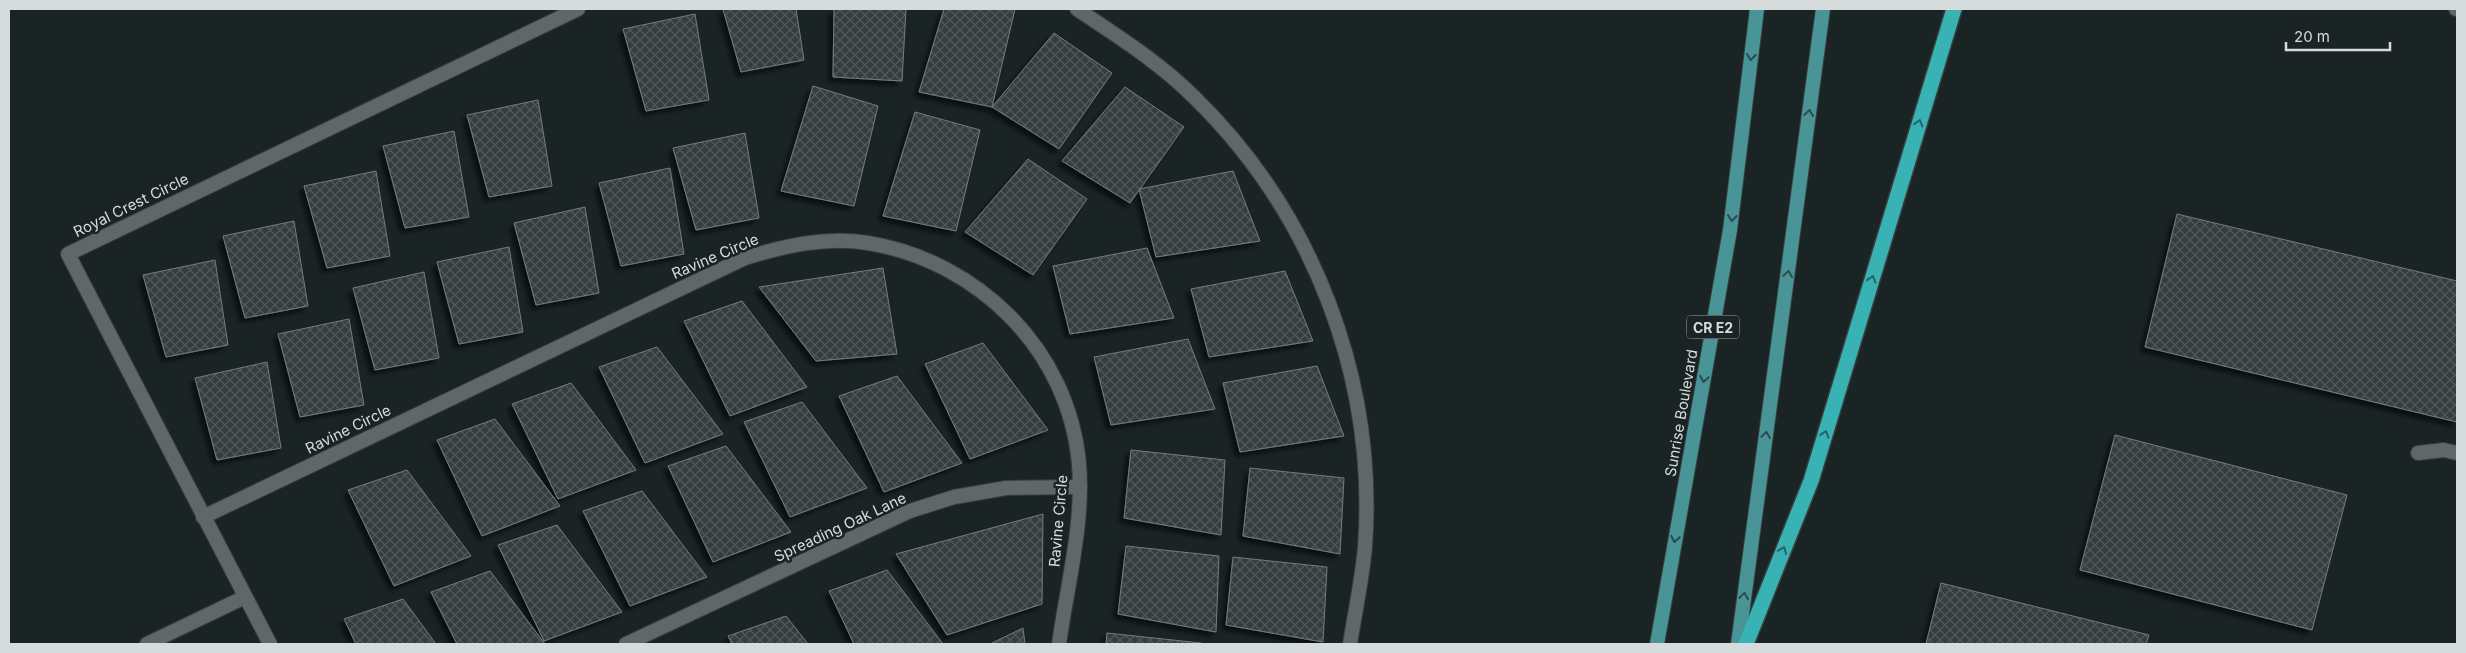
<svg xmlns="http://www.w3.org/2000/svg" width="2466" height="653" font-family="Inter,sans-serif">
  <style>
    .building { fill: url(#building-cross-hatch); stroke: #737d7d; filter: url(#shadow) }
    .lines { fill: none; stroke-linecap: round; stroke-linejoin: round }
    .service-casing { stroke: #383e3e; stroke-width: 16 }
    .minor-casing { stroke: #383e3e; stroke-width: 16 }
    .primary-casing { stroke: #383e3e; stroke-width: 16 }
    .motorway-casing { stroke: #383e3e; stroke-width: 18 }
    .service { stroke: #5f6868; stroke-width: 14 }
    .minor { stroke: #5f6868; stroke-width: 14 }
    .primary { stroke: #489496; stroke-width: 14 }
    .motorway { stroke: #39b2b4; stroke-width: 15 }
    .oneway { stroke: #2b4b4c }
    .oneway2 { stroke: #286465 }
    .labels { text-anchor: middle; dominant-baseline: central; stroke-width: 5; stroke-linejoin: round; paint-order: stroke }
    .shield { fill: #1b2424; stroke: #9ea4a4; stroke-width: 1 }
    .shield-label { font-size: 14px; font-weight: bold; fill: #d6dbdb }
    .street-label { font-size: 15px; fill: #d6dbdb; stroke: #1b2424 }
  </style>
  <defs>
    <pattern id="building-cross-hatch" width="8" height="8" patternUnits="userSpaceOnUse" patternTransform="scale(1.25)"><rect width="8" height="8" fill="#363e3e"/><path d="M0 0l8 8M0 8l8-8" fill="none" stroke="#525959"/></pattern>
    <filter id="shadow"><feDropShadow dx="-4.5" dy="4.5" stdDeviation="2.5" flood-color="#0009"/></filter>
  </defs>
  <rect width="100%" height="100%" fill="#1b2424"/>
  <g class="building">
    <polygon points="723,9 796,9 804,60 741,72"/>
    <polygon points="834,9 906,9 902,81 833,77"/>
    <polygon points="944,9 1015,9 992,107 919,92"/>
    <polygon points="695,14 709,100 646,111 623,29"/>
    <polygon points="1054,33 1112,73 1059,149 992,107"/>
    <polygon points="813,86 878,106 854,206 781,191"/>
    <polygon points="1125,87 1184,127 1130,203 1062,161"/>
    <polygon points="538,100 552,186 489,197 467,115"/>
    <polygon points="915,112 980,130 956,231 883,216"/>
    <polygon points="454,131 469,217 405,228 383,146"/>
    <polygon points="745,133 759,218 696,230 673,148"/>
    <polygon points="1028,159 1087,199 1033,275 965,232"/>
    <polygon points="670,168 684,254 621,266 599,183"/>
    <polygon points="376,171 390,256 327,268 304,186"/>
    <polygon points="1233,171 1260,241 1156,257 1139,189"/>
    <polygon points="585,207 599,293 536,305 514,223"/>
    <polygon points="2177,214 2457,281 2457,422 2145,347"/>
    <polygon points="294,221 308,306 245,318 223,236"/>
    <polygon points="509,247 523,332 459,344 437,262"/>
    <polygon points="1147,248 1174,318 1070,334 1053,266"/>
    <polygon points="215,260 228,345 166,357 143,275"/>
    <polygon points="883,268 897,354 816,361 759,287"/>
    <polygon points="1285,271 1313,341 1209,357 1191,289"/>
    <polygon points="424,272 439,358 375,370 353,288"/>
    <polygon points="742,301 807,387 730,416 684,321"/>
    <polygon points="349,319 364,405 300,417 278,334"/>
    <polygon points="1188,339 1215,409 1111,425 1094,357"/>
    <polygon points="983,343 1048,430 970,459 925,364"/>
    <polygon points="657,347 723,434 645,463 599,367"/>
    <polygon points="267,362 281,448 217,460 195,378"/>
    <polygon points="1317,366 1344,436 1240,452 1223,383"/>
    <polygon points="897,376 962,463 884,492 839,396"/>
    <polygon points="571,383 636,470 558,499 512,404"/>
    <polygon points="802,402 867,488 790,517 744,422"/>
    <polygon points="495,419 560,506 482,536 437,440"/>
    <polygon points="2115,435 2347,495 2312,630 2080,570"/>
    <polygon points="726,446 791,532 713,562 668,466"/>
    <polygon points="1131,450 1225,460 1221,535 1124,518"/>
    <polygon points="1250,468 1344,478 1340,554 1243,536"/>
    <polygon points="407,470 471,556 394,586 348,490"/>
    <polygon points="642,491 707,577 630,606 583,511"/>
    <polygon points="1043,514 1042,604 947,635 896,554"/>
    <polygon points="557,525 622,612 544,641 498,545"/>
    <polygon points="1126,546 1219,556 1216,632 1118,614"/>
    <polygon points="1233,557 1327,567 1323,642 1226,625"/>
    <polygon points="887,570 943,644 854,644 829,591"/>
    <polygon points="490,571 545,644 457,644 431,592"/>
    <polygon points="1941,583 2149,635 2146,644 1926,644"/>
    <polygon points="403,599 436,644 356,644 344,619"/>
    <polygon points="786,616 808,644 732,644 728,636"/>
    <polygon points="1023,628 1025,644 990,644"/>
    <polygon points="1107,633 1201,643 1201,644 1106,644"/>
  </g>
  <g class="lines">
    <defs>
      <polyline id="service" points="2418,453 2444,450 2457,453"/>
      <g id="minor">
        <path d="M 1077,9 C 1117,36 1159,62 1194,97 C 1314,214 1377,380 1365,547 C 1362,580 1355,612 1350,644"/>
        <polyline points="2456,9 2457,9"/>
        <path d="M 203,517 L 745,258 C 784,246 826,236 868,243 C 978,261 1069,350 1079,464 C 1084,523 1067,586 1059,644"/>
        <polyline points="147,644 245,597"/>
        <polyline points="270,644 68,254 578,9"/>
        <polyline points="626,644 910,511 954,497 1006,488 1080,487"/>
      </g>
      <g id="primary">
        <polyline points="1657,644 1730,230 1757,9"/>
        <polyline points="1738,644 1823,9"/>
      </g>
      <polyline id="motorway" points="1746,644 1811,481 1954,9"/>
    </defs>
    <use href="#service" class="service-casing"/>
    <use href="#minor" class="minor-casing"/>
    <use href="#primary" class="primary-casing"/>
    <use href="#motorway" class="motorway-casing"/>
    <use href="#service" class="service"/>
    <use href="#minor" class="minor"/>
    <use href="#primary" class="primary"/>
    <use href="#motorway" class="motorway"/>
  </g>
  <defs><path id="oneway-chevron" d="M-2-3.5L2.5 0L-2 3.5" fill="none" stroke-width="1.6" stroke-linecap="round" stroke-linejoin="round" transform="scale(1.25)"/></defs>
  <g class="oneway">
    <use href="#oneway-chevron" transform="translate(1751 57) rotate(97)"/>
    <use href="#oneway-chevron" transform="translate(1809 113) rotate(-83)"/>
    <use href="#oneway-chevron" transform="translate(1732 218) rotate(97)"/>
    <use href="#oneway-chevron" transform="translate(1788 274) rotate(-82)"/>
    <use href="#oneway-chevron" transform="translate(1704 379) rotate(100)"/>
    <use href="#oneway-chevron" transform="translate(1766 435) rotate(-82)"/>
    <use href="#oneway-chevron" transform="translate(1675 539) rotate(100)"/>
    <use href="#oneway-chevron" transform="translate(1744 596) rotate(-82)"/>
  </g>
  <g class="oneway2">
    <use href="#oneway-chevron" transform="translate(1919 123) rotate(-73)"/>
    <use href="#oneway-chevron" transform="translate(1872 279) rotate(-73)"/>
    <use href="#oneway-chevron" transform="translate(1825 434) rotate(-73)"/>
    <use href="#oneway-chevron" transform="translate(1783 550) rotate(-68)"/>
  </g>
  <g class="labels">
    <rect class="shield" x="1687" y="315.5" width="52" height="23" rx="4"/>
    <g class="shield-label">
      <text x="1713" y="327">CR E2</text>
    </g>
    <g class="street-label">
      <text transform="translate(131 205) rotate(-26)">Royal Crest Circle</text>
      <text transform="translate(715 256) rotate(-23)">Ravine Circle</text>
      <text transform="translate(1681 413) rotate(-80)">Sunrise Boulevard</text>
      <text transform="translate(348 429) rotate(-26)">Ravine Circle</text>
      <text transform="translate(1058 521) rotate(-85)">Ravine Circle</text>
      <text transform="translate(840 527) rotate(-25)">Spreading Oak Lane</text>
    </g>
  </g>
  <rect width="2466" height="653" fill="none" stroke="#d6dbdb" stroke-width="20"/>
  <path d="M2286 42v8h104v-8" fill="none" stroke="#d6dbdb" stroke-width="2.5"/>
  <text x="2294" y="42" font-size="15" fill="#d6dbdb" stroke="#1b2424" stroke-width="4" paint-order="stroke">20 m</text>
</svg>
